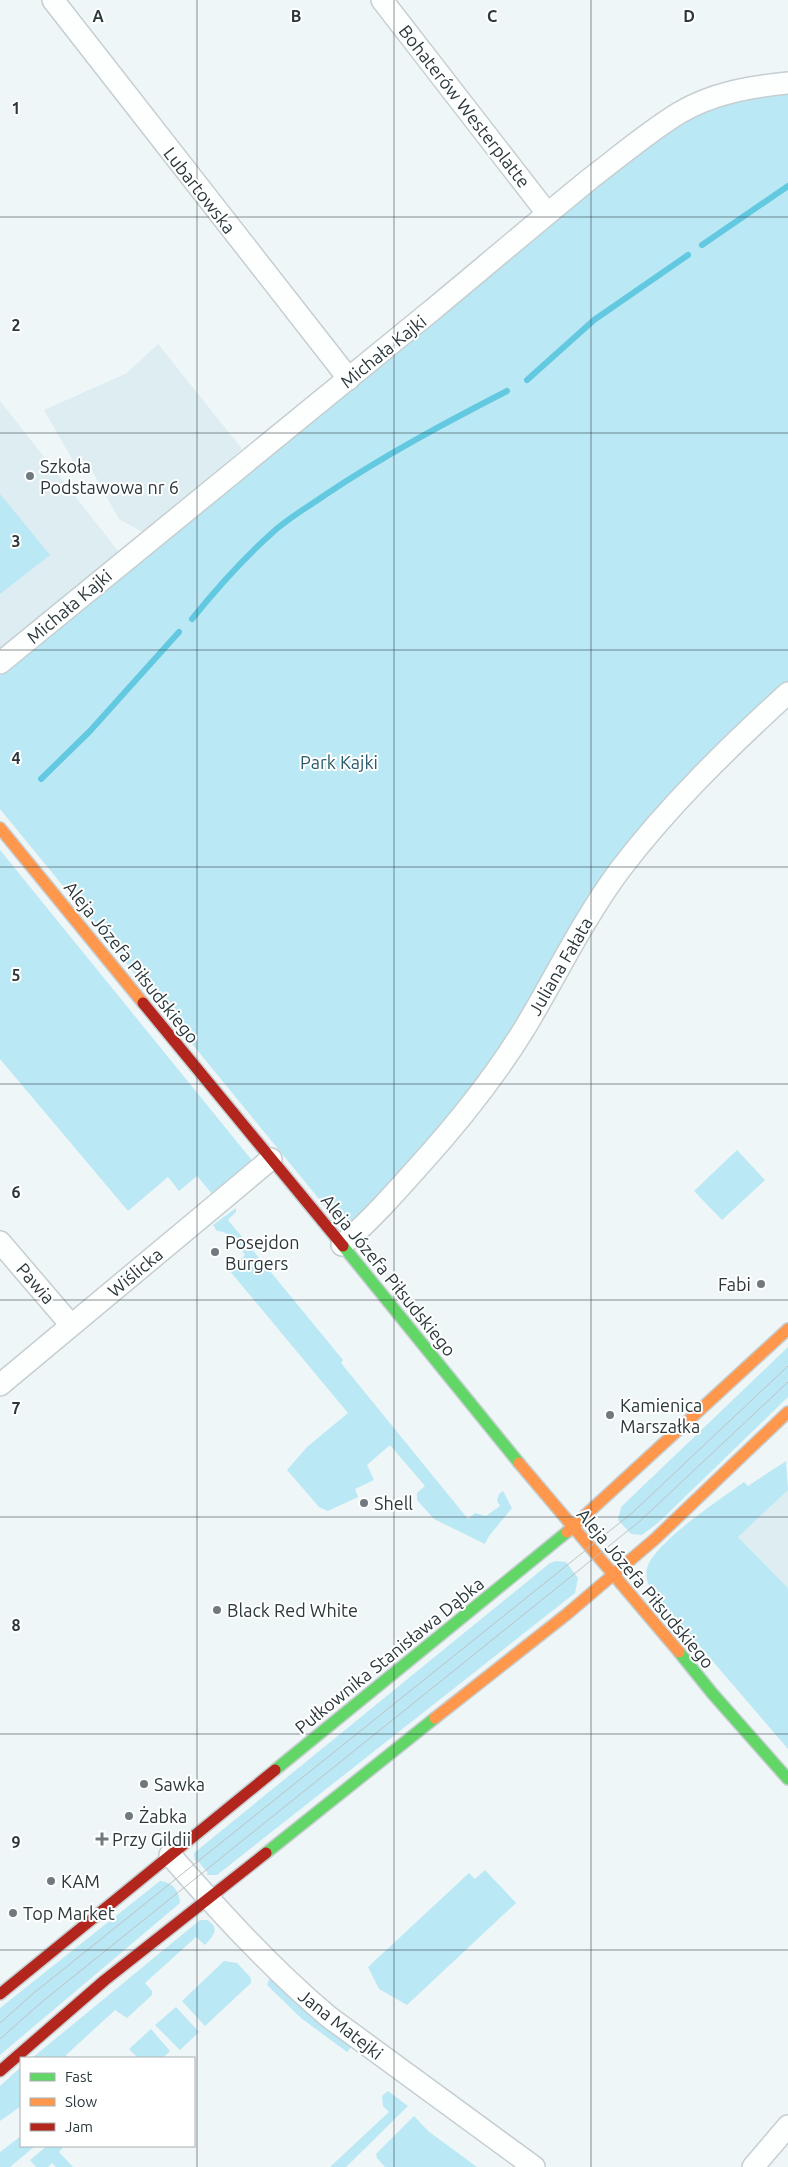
<svg xmlns="http://www.w3.org/2000/svg" width="788" height="2167" font-family="Ubuntu,sans-serif">
  <style>
    .built { fill: #ddedf2 }
    .green { fill: #bae8f5 }
    .lines { fill: none; stroke-linecap: round; stroke-linejoin: round }
    .stream { stroke: #62c9e0; stroke-width: 6 }
    .street-casing { stroke: #c5ced1; stroke-width: 24 }
    .fast-casing { stroke: #c5ced1; stroke-width: 14 }
    .slow-casing { stroke: #c5ced1; stroke-width: 14 }
    .jam-casing { stroke: #c5ced1; stroke-width: 14 }
    .street { stroke: #fdfefe; stroke-width: 21 }
    .fast { stroke: #63d668; stroke-width: 11 }
    .slow { stroke: #ff974d; stroke-width: 11 }
    .jam { stroke: #b3261e; stroke-width: 11 }
    .tram { stroke: #bfc1c2; stroke-width: 1 }
    .grid { fill: none; stroke: #2b383c; stroke-width: 1; stroke-opacity: 0.55 }
    .poi-dot { fill: #707a7e; stroke: #fff; stroke-width: 2 }
    .labels { text-anchor: middle; dominant-baseline: central; stroke-width: 4; stroke-linejoin: round; paint-order: stroke }
    .street-label { font-size: 18px; fill: #2b383c; stroke: #fff }
    .poi-label { font-size: 18px; fill: #2b383c; stroke: #fff; text-anchor: start }
    .park-label { font-size: 18px; fill: #275c6a; stroke: #fff }
    .grid-label { font-size: 16px; text-anchor: middle; font-weight: bold; fill: #2b383c; stroke: #fff; stroke-width: 4; stroke-linejoin: round; paint-order: stroke }
  </style>
  <rect width="100%" height="100%" fill="#eff6f8"/>
  <g class="built">
    <polygon points="158,344 242,449 144,533 119,519 90,467 79,471 44,410 127,373"/>
    <polygon points="0,401 119,552 0,652"/>
    <polygon points="788,1490 788,1588 738,1537"/>
  </g>
  <g class="green">
    <polygon points="788,83 788,693 660,823 525,1026 351,1238 0,809 0,663 679,114"/>
    <polygon points="0,494 50,555 0,594"/>
    <polygon points="0,850 259,1169 219,1202 197,1176 179,1191 168,1177 128,1211 0,1059"/>
    <polygon points="737,1150 765,1180 722,1220 694,1191"/>
    <path d="M 236,1208 L 236,1212 L 228,1220 L 343,1360 L 341,1363 L 468,1519 L 475,1513 L 486,1516 L 500,1506 L 497,1501 L 499,1494 L 503,1491 L 512,1508 L 489,1536 L 485,1544 L 434,1519 L 417,1500 L 417,1493 L 425,1486 L 390,1445 L 367,1465 L 374,1480 L 355,1489 L 358,1497 L 328,1511 L 319,1507 L 287,1470 L 307,1447 L 348,1413 L 229,1270 L 245,1255 C 238,1245 230,1231 217,1231 L 213,1225 Z"/>
    <polygon points="788,1347 788,1397 659,1522 642,1535 631,1534 618,1520 621,1507"/>
    <path d="M 786,1461 L 788,1490 L 738,1537 L 788,1588 L 788,1749 L 655,1594 C 649,1587 645,1579 647,1569 C 652,1544 722,1498 744,1482 L 748,1486 Z"/>
    <polygon points="556,1561 566,1562 578,1578 575,1593 217,1875 206,1875 208,1873 197,1860 195,1861 194,1853 550,1563"/>
    <polygon points="485,1870 516,1903 407,2005 379,1989 368,1967 469,1873 475,1879"/>
    <path d="M 160,1881 C 173,1882 179,1891 180,1903 L 0,2055 L 0,2008 Z"/>
    <path d="M 200,1920 L 207,1920 C 221,1928 213,1936 205,1945 L 196,1937 L 145,1983 L 152,1991 L 152,1995 L 127,2018 L 115,2010 L 66,2055 L 68,2058 L 32,2058 Z"/>
    <polygon points="224,1961 237,1963 251,1978 251,1983 205,2026 182,2001"/>
    <polygon points="270,1977 306,2012 351,2047 347,2052 301,2018 267,1985"/>
    <polygon points="176,2007 199,2032 180,2050 155,2025"/>
    <polygon points="151,2029 170,2051 163,2058 138,2058 129,2049"/>
    <polygon points="21,2067 21,2106 0,2121 0,2086"/>
    <polygon points="388,2091 408,2106 346,2167 330,2167 389,2112 383,2106 382,2096"/>
    <polygon points="414,2116 428,2131 477,2167 385,2167 377,2158 376,2154"/>
    <polygon points="21,2136 21,2146 35,2146 10,2167 0,2167 0,2152"/>
    <polygon points="47,2146 64,2146 59,2152 73,2167 56,2167 52,2163 48,2167 36,2167 30,2160"/>
  </g>
  <g class="lines">
    <g class="stream">
      <polyline points="702,245 788,186"/>
      <polyline points="527,380 594,320 688,255"/>
      <path d="M 192,619 C 217,588 243,559 272,533 C 288,518 308,507 325,495 C 383,456 445,423 507,391"/>
      <polyline points="41,779 90,731 179,632"/>
    </g>
    <defs>
      <g id="street">
        <polyline points="53,0 349,379"/>
        <polyline points="382,0 547,213"/>
        <path d="M 0,663 C 143,545 288,429 431,311 C 484,267 537,222 591,178 C 620,156 648,132 679,113 C 713,93 749,87 788,83"/>
        <polyline points="0,1242 71,1325"/>
        <path d="M 342,1245 C 370,1221 394,1194 418,1167 C 458,1123 495,1077 526,1026 C 557,974 583,920 619,871 C 668,806 728,748 788,693"/>
        <polyline points="0,1385 271,1159"/>
        <path d="M 170,1855 C 220,1912 271,1968 329,2017 L 534,2167"/>
        <polyline points="753,2167 788,2126"/>
      </g>
      <g id="fast">
        <polyline points="343,1246 519,1463"/>
        <polyline points="679,1652 712,1693 788,1779"/>
        <polyline points="275,1770 567,1532"/>
        <polyline points="266,1853 435,1718"/>
      </g>
      <g id="slow">
        <polyline points="0,828 143,1003"/>
        <polyline points="519,1463 679,1652"/>
        <polyline points="567,1532 788,1329"/>
        <polyline points="435,1718 567,1614 655,1539 788,1412"/>
      </g>
      <g id="jam">
        <polyline points="143,1003 343,1246"/>
        <polyline points="0,1994 275,1770"/>
        <polyline points="0,2071 105,1980 266,1853"/>
      </g>
    </defs>
    <use href="#street" class="street-casing"/>
    <use href="#fast" class="fast-casing"/>
    <use href="#slow" class="slow-casing"/>
    <use href="#jam" class="jam-casing"/>
    <use href="#street" class="street"/>
    <use href="#fast" class="fast"/>
    <use href="#slow" class="slow"/>
    <use href="#jam" class="jam"/>
    <g class="tram">
      <polyline points="0,2023 35,1992 632,1513 788,1366"/>
      <polyline points="0,2039 43,2001 640,1521 788,1382"/>
    </g>
  </g>
  <path class="grid" d="M 197,0 L 197,2167M 394,0 L 394,2167M 591,0 L 591,2167M 0,217 L 788,217M 0,433 L 788,433M 0,650 L 788,650M 0,867 L 788,867M 0,1084 L 788,1084M 0,1300 L 788,1300M 0,1517 L 788,1517M 0,1734 L 788,1734M 0,1950 L 788,1950"/>
  <g class="poi-dot">
    <circle cx="30" cy="476" r="5"/>
    <circle cx="215" cy="1252" r="5"/>
    <circle cx="761" cy="1284" r="5"/>
    <circle cx="610" cy="1415" r="5"/>
    <circle cx="364" cy="1503" r="5"/>
    <circle cx="217" cy="1610" r="5"/>
    <circle cx="144" cy="1784" r="5"/>
    <circle cx="129" cy="1816" r="5"/>
    <path d="M99.5 1831.5h5v5h5v5h-5v5h-5v-5h-5v-5h5z"/>
    <circle cx="51" cy="1881" r="5"/>
    <circle cx="13" cy="1913" r="5"/>
  </g>
  <g class="labels">
    <g class="street-label">
      <text transform="translate(465 106) rotate(52)">Bohaterów Westerplatte</text>
      <text transform="translate(200 190) rotate(52)">Lubartowska</text>
      <text transform="translate(383 351) rotate(-39)">Michała Kajki</text>
      <text transform="translate(69 606) rotate(-40)">Michała Kajki</text>
      <text transform="translate(132 962) rotate(51)">Aleja Józefa Piłsudskiego</text>
      <text transform="translate(560 966) rotate(-60)">Juliana Fałata</text>
      <text transform="translate(135 1272) rotate(-40)">Wiślicka</text>
      <text transform="translate(389 1275) rotate(51)">Aleja Józefa Piłsudskiego</text>
      <text transform="translate(36 1283) rotate(49)">Pawia</text>
      <text transform="translate(646 1588) rotate(50)">Aleja Józefa Piłsudskiego</text>
      <text transform="translate(389 1655) rotate(-39)">Pułkownika Stanisława Dąbka</text>
      <text transform="translate(341 2024) rotate(38)">Jana Matejki</text>
    </g>
    <g class="poi-label">
      <text x="40" y="466">Szkoła<tspan x="40" dy="21">Podstawowa nr 6</tspan></text>
      <text x="225" y="1242">Posejdon<tspan x="225" dy="21">Burgers</tspan></text>
      <text x="751" y="1284" text-anchor="end">Fabi</text>
      <text x="620" y="1405">Kamienica<tspan x="620" dy="21">Marszałka</tspan></text>
      <text x="374" y="1503">Shell</text>
      <text x="227" y="1610">Black Red White</text>
      <text x="154" y="1784">Sawka</text>
      <text x="139" y="1816">Żabka</text>
      <text x="112" y="1839">Przy Gildii</text>
      <text x="61" y="1881">KAM</text>
      <text x="23" y="1913">Top Market</text>
    </g>
    <g class="park-label">
      <text x="339" y="762">Park Kajki</text>
    </g>
  </g>
  <g class="grid-label">
    <text x="98" y="22">A</text>
    <text x="296" y="22">B</text>
    <text x="492" y="22">C</text>
    <text x="689" y="22">D</text>
    <text x="16" y="114">1</text>
    <text x="16" y="331">2</text>
    <text x="16" y="547">3</text>
    <text x="16" y="764">4</text>
    <text x="16" y="981">5</text>
    <text x="16" y="1198">6</text>
    <text x="16" y="1414">7</text>
    <text x="16" y="1631">8</text>
    <text x="16" y="1848">9</text>
  </g>
  <rect x="20" y="2057" width="175" height="90" fill="#ffffff" stroke="#aaafb1"/>
  <rect x="30" y="2073" width="25" height="8" fill="#63d668" stroke="#aaafb1"/>
  <text x="65" y="2082" font-size="15" fill="#2b383c">Fast</text>
  <rect x="30" y="2098" width="25" height="8" fill="#ff974d" stroke="#aaafb1"/>
  <text x="65" y="2107" font-size="15" fill="#2b383c">Slow</text>
  <rect x="30" y="2123" width="25" height="8" fill="#b3261e" stroke="#aaafb1"/>
  <text x="65" y="2132" font-size="15" fill="#2b383c">Jam</text>
</svg>
